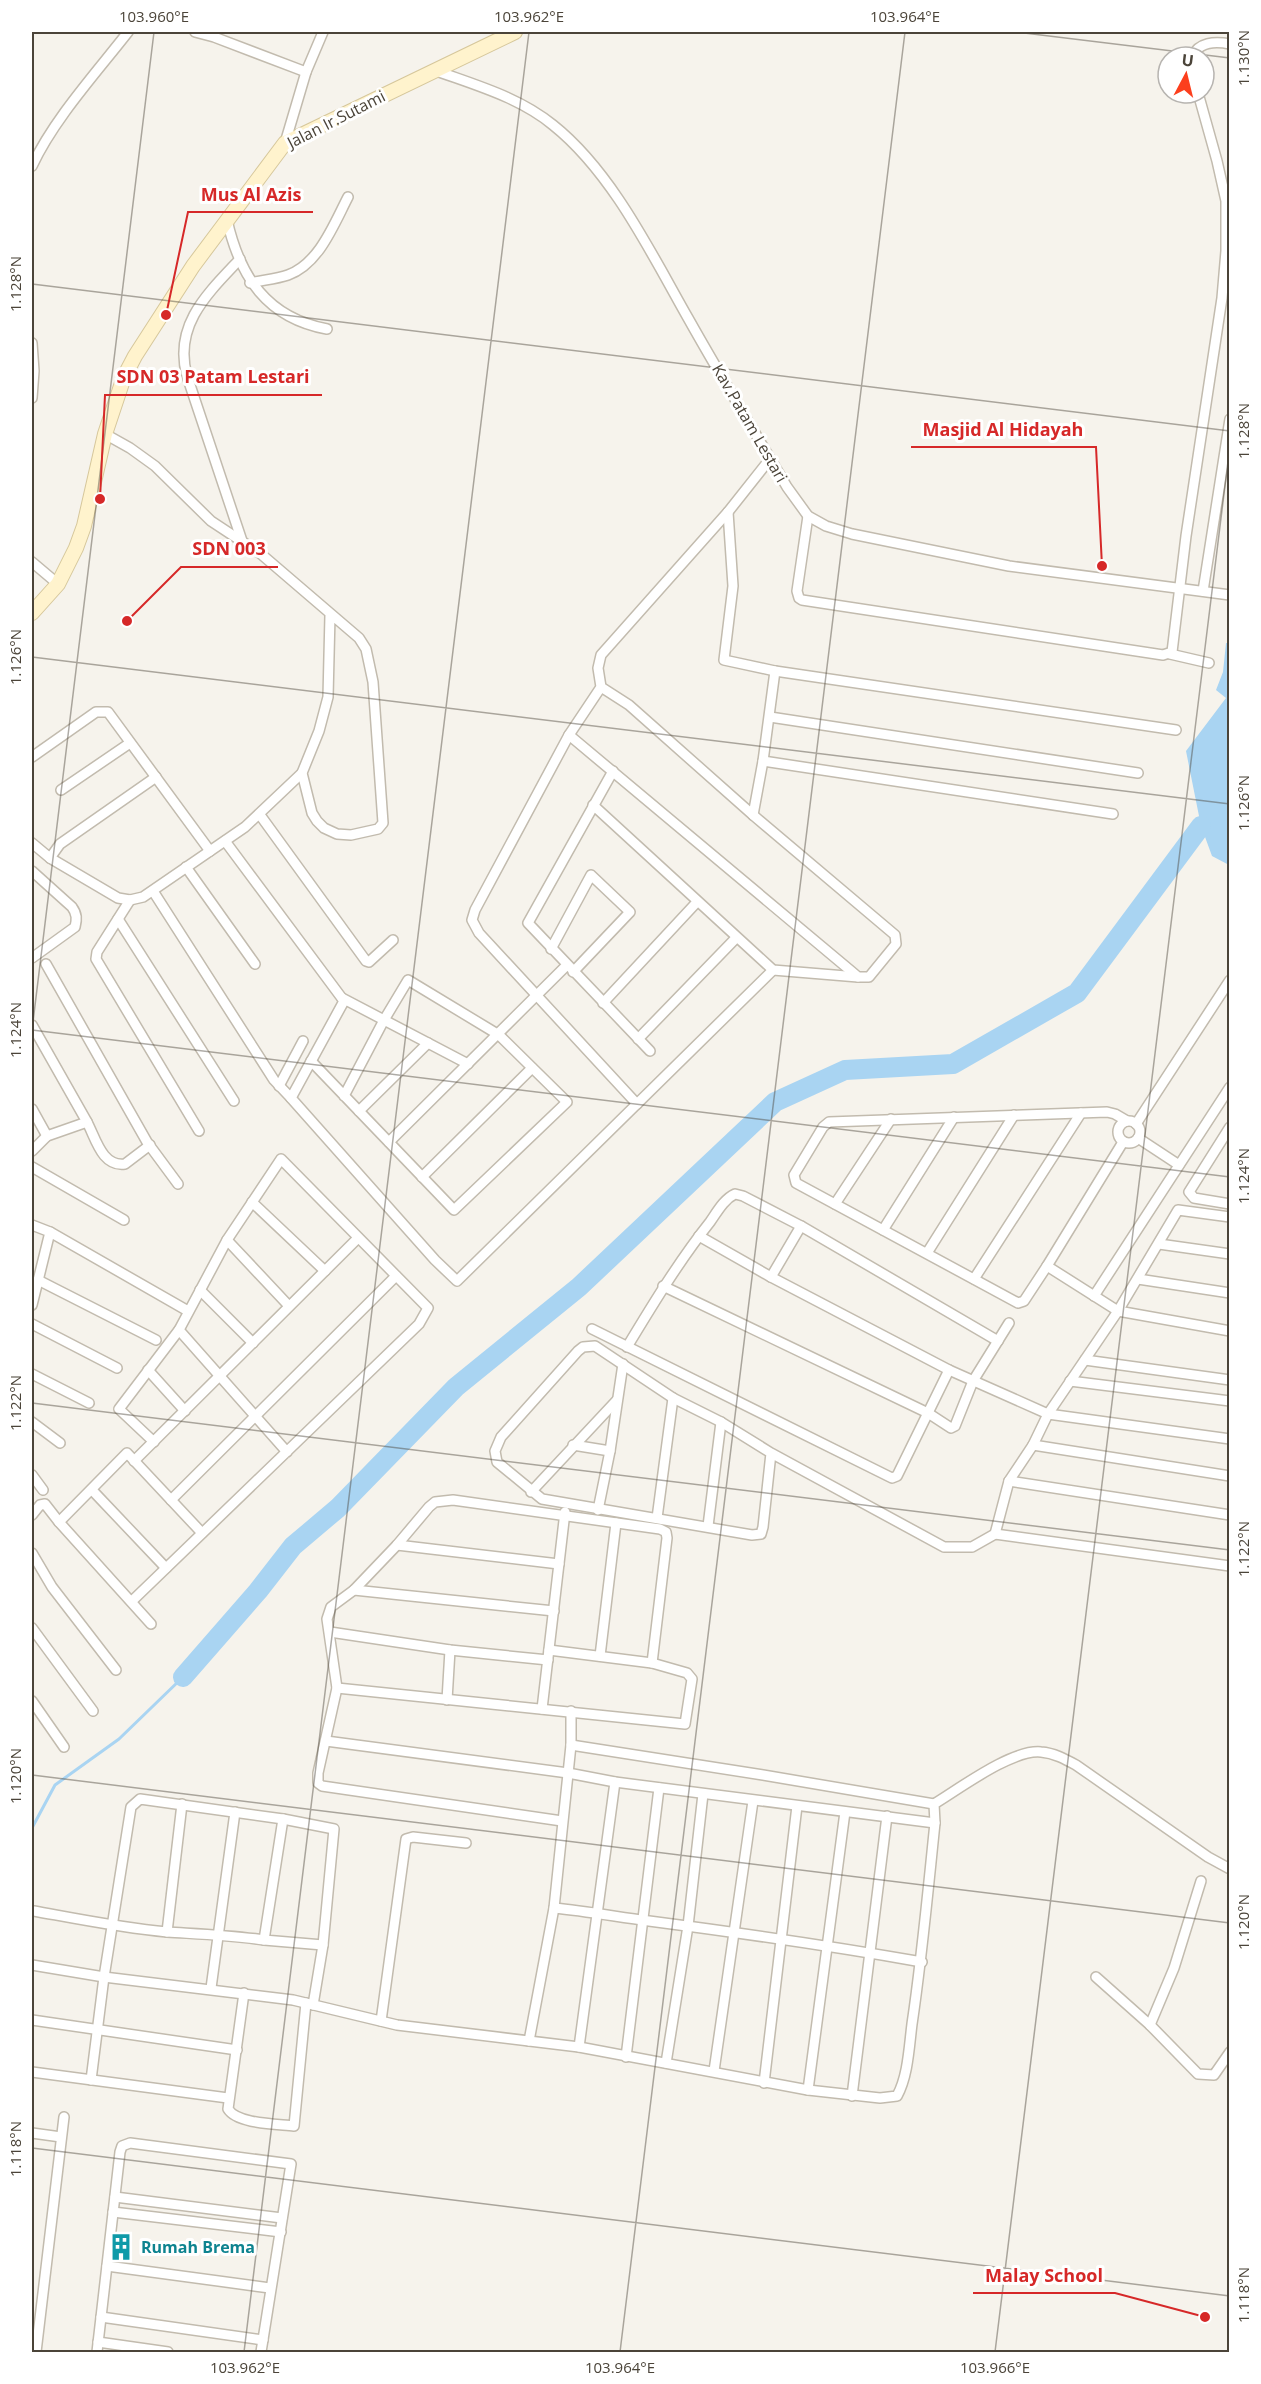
<svg xmlns="http://www.w3.org/2000/svg" width="1261" height="2384" font-family="'Open Sans',sans-serif">
  <style>
    .water { fill: #a9d4f2 }
    .lines { fill: none; stroke-linecap: round; stroke-linejoin: round }
    .stream { stroke: #a9d4f2; stroke-width: 3 }
    .river { stroke: #a9d4f2; stroke-width: 20 }
    .street-casing { stroke: #c2bbae; stroke-width: 12 }
    .secondary-casing { stroke: #d6c79b; stroke-width: 16 }
    .street { stroke: #fff; stroke-width: 9 }
    .secondary { stroke: #fff3cd; stroke-width: 14 }
    .ticks { fill: none; stroke: #4b4439; stroke-width: 1.5; stroke-opacity: 0.45 }
    .labels { text-anchor: middle; dominant-baseline: central; stroke-width: 6; stroke-linejoin: round; paint-order: stroke }
    .street-label { font-size: 16px; fill: #4b4439; stroke: #fff }
    .culture-label { font-size: 16px; font-weight: bold; fill: #0d838f; stroke: #fff; text-anchor: start }
    .leader { fill: none; stroke: #d62828; stroke-width: 2 }
    .callout-dot { fill: #d62828; stroke: #fff; stroke-width: 2 }
    .callout-label { font-size: 18px; text-anchor: middle; font-weight: bold; fill: #d62828; stroke: #fff; stroke-width: 6; stroke-linejoin: round; paint-order: stroke }
    .neatline { fill: none; stroke: #4b4439; stroke-width: 2 }
    .ticks-label { font-size: 15px; text-anchor: middle; fill: #4b4439 }
  </style>
  <rect width="100%" height="100%" fill="#f6f3ec"/>
  <polygon class="water" points="1226,643 1230,643 1229,865 1212,856 1201,826 1186,751 1226,698 1216,690 1223,672"/>
  <g class="lines">
    <polyline class="stream" points="32,1828 55,1785 119,1739 183,1677"/>
    <polyline class="river" points="183,1677 258,1591 293,1546 338,1508 456,1387 579,1287 775,1102 845,1070 953,1064 1077,993 1201,826"/>
    <defs>
      <g id="street">
        <polyline points="195,32 214,37 306,72"/>
        <path d="M 1192,57 C 1198,42 1215,41 1230,44"/>
        <path d="M 434,70 C 475,85 519,97 553,125 C 612,172 651,253 688,318 C 720,375 754,431 787,487 L 808,516 L 826,526 L 852,534 L 1009,566 L 1230,595"/>
        <polyline points="285,143 306,72 323,32"/>
        <path d="M 32,166 C 54,119 96,73 128,32"/>
        <path d="M 227,220 C 240,277 267,318 327,329"/>
        <path d="M 240,259 C 208,293 173,325 187,376 L 242,541"/>
        <path d="M 250,283 C 263,280 276,279 288,275 C 319,264 334,224 348,197"/>
        <polyline points="32,343 34,371 32,398"/>
        <polyline points="105,434 130,448 155,466 211,521 261,554 359,638 366,649 373,682 383,823 378,829 351,835 337,834 324,828 317,821 312,813 302,773 319,731 328,697 330,615"/>
        <polyline points="728,512 733,586 724,660 775,671 1176,730"/>
        <polyline points="808,516 797,591 799,598 802,600 1163,655 1172,652 1186,536 1222,298 1226,251 1226,201 1217,161 1198,93"/>
        <polyline points="32,562 58,584"/>
        <polyline points="1203,591 1230,419"/>
        <polyline points="1170,654 1209,663"/>
        <polyline points="601,687 629,705 753,815 895,935 896,944 869,977 858,977 851,971 569,735 601,687 598,668 601,655 728,512 770,459"/>
        <polyline points="770,717 1138,773"/>
        <polyline points="569,735 475,910 472,920 479,933 637,1104"/>
        <polyline points="32,757 96,712 108,712 210,851"/>
        <polyline points="763,761 1113,814"/>
        <polyline points="613,771 528,923 650,1051"/>
        <polyline points="61,790 130,743"/>
        <polyline points="593,805 773,970 858,977"/>
        <polyline points="260,815 366,961 369,962 393,940"/>
        <polyline points="753,815 763,761 775,671"/>
        <polyline points="225,841 344,1001 291,1098 435,1260 457,1281 773,970"/>
        <polyline points="32,843 50,858 118,898 130,900 143,897 245,827 302,773"/>
        <polyline points="50,858 60,844 156,777"/>
        <polyline points="186,867 255,964"/>
        <path d="M 32,871 L 72,907 C 77,914 77,919 75,927 L 32,958"/>
        <polyline points="153,891 274,1080 291,1098"/>
        <polyline points="130,900 97,952 96,959 199,1131"/>
        <polyline points="118,919 234,1101"/>
        <polyline points="551,949 591,875 630,912 573,972"/>
        <polyline points="46,964 147,1142 178,1184"/>
        <polyline points="342,998 468,1064"/>
        <polyline points="603,1003 697,902"/>
        <polyline points="32,1025 87,1122 47,1136 32,1151"/>
        <polyline points="638,1039 736,938"/>
        <polyline points="311,1061 454,1210 567,1102 499,1035 408,980 384,1020 344,1096"/>
        <polyline points="279,1086 303,1041"/>
        <polyline points="32,1109 47,1136"/>
        <polyline points="359,1111 428,1043"/>
        <circle cx="1129" cy="1132" r="11"/>
        <path d="M 87,1122 C 96,1139 102,1167 125,1164 L 150,1145"/>
        <polyline points="1136,1124 1230,980"/>
        <polyline points="1230,1127 1189,1192 1194,1198 1230,1204"/>
        <polyline points="1138,1138 1179,1165"/>
        <polyline points="389,1142 566,966"/>
        <polyline points="1123,1142 1047,1266 1118,1311 1230,1331"/>
        <polyline points="32,1167 124,1220"/>
        <polyline points="422,1177 532,1068"/>
        <polyline points="252,1202 325,1271"/>
        <polyline points="835,1204 891,1119"/>
        <polyline points="32,1225 50,1232 32,1305"/>
        <polyline points="883,1230 954,1117"/>
        <polyline points="50,1232 188,1311"/>
        <polyline points="699,1236 771,1277 949,1370 1048,1414 1230,1439"/>
        <polyline points="227,1240 289,1306"/>
        <polyline points="1159,1244 1230,1254"/>
        <polyline points="927,1253 1014,1115"/>
        <polyline points="1047,1266 1024,1301 1018,1303 796,1183 794,1175 823,1127 829,1122 1107,1112 1115,1114 1127,1121"/>
        <polyline points="771,1277 801,1226"/>
        <polyline points="974,1279 1081,1113"/>
        <polyline points="1138,1279 1230,1293"/>
        <polyline points="38,1280 156,1340"/>
        <polyline points="663,1286 928,1413 951,1428 955,1426 973,1381 1009,1323"/>
        <polyline points="200,1290 253,1343"/>
        <polyline points="1094,1296 1230,1087"/>
        <polyline points="32,1324 117,1368"/>
        <polyline points="592,1329 892,1478 897,1476 949,1370"/>
        <path d="M 627,1347 C 653,1304 679,1261 710,1222 C 717,1212 724,1199 735,1194 L 743,1196 L 801,1226 L 998,1341"/>
        <polyline points="1085,1360 1230,1380"/>
        <polyline points="148,1370 185,1411"/>
        <polyline points="32,1374 89,1403"/>
        <polyline points="1070,1381 1230,1401"/>
        <polyline points="32,1422 60,1443"/>
        <polyline points="154,1442 119,1409 179,1330"/>
        <polyline points="573,1445 610,1451"/>
        <polyline points="1033,1445 1230,1476"/>
        <polyline points="771,1453 763,1527 761,1534 752,1535 542,1499 497,1462 495,1451 501,1437 578,1351 583,1347 595,1346 673,1398 721,1422 771,1453 944,1547 972,1547 995,1534 1230,1566"/>
        <polyline points="134,1461 358,1238"/>
        <polyline points="32,1475 43,1490"/>
        <polyline points="1009,1481 1230,1515"/>
        <polyline points="92,1490 166,1568"/>
        <polyline points="531,1492 617,1400"/>
        <polyline points="171,1500 396,1276"/>
        <polyline points="598,1510 610,1451 623,1364"/>
        <polyline points="32,1515 40,1505 45,1504 59,1522 151,1624"/>
        <polyline points="657,1518 673,1398"/>
        <polyline points="59,1522 127,1453 202,1533"/>
        <polyline points="708,1526 721,1422"/>
        <polyline points="995,1534 1009,1481 1033,1445 1048,1414 1118,1311 1178,1210 1230,1217"/>
        <polyline points="397,1545 559,1564"/>
        <polyline points="32,1553 52,1587 116,1670"/>
        <polyline points="354,1590 554,1611"/>
        <polyline points="132,1601 419,1324 428,1308 281,1159 227,1240 179,1330 287,1452"/>
        <polyline points="32,1628 93,1711"/>
        <polyline points="330,1632 450,1650 548,1660"/>
        <polyline points="600,1656 616,1523"/>
        <polyline points="337,1688 685,1724 692,1679 687,1673 652,1663 549,1650"/>
        <polyline points="447,1700 450,1650"/>
        <polyline points="32,1701 64,1747"/>
        <polyline points="542,1709 565,1512"/>
        <polyline points="326,1741 568,1773 615,1782 935,1823"/>
        <polyline points="571,1745 763,1775 934,1804"/>
        <polyline points="283,1819 264,1940 323,1945"/>
        <polyline points="562,1821 322,1786 318,1783 318,1773 337,1688 327,1619 331,1607 354,1590 397,1545 429,1507 435,1502 453,1500 660,1529 666,1532 667,1538 652,1663"/>
        <path d="M 554,1908 C 586,1911 618,1917 649,1921 C 741,1933 831,1946 922,1962"/>
        <path d="M 34,1911 C 78,1919 122,1928 167,1932 C 199,1934 231,1935 264,1940"/>
        <polyline points="167,1932 182,1804"/>
        <path d="M 32,1965 L 104,1977 L 293,2000 L 397,2025 L 579,2047 L 808,2090 L 880,2098 L 897,2096 C 908,2076 909,2048 912,2024 C 922,1957 928,1890 935,1823 L 934,1804 C 959,1789 1012,1749 1041,1752 C 1054,1753 1065,1759 1076,1765 L 1208,1857 L 1230,1869"/>
        <polyline points="1096,1977 1150,2025 1198,2074 1214,2075 1230,2052"/>
        <polyline points="211,1988 235,1812"/>
        <path d="M 244,1993 L 228,2109 C 237,2124 277,2124 294,2126 L 306,2003"/>
        <polyline points="32,2020 237,2050"/>
        <polyline points="381,2021 406,1839 413,1837 466,1843"/>
        <polyline points="1150,2025 1174,1968 1201,1881"/>
        <polyline points="529,2041 554,1908 571,1745 571,1711"/>
        <polyline points="579,2047 615,1782"/>
        <polyline points="626,2057 659,1788"/>
        <polyline points="666,2063 688,1926 703,1794"/>
        <polyline points="714,2071 753,1801"/>
        <polyline points="32,2072 228,2098"/>
        <polyline points="91,2080 104,1977 131,1807 140,1799 283,1819 334,1829 323,1945 313,2005"/>
        <polyline points="764,2083 797,1806"/>
        <polyline points="808,2090 845,1812"/>
        <polyline points="852,2096 887,1816"/>
        <polyline points="32,2133 61,2137"/>
        <polyline points="115,2197 282,2218"/>
        <polyline points="113,2212 281,2232"/>
        <polyline points="107,2266 270,2288"/>
        <polyline points="101,2317 263,2340"/>
        <polyline points="98,2342 168,2352"/>
        <polyline points="36,2352 64,2117"/>
        <polyline points="97,2352 120,2152 122,2146 130,2143 291,2164 261,2352"/>
      </g>
      <polyline id="secondary" points="32,613 58,584 76,548 84,526 105,434 124,377 135,356 193,266 285,143 515,32"/>
    </defs>
    <use href="#street" class="street-casing"/>
    <use href="#secondary" class="secondary-casing"/>
    <use href="#street" class="street"/>
    <use href="#secondary" class="secondary"/>
  </g>
  <path class="ticks" d="M 1016,32 L 1230,58M 32,284 L 1230,431M 32,657 L 1230,804M 32,1030 L 154,32M 32,1030 L 1230,1177M 32,1403 L 1230,1550M 32,1775 L 1230,1923M 32,2148 L 1230,2296M 244,2352 L 529,32M 620,2352 L 905,32M 995,2352 L 1230,445"/>
  <defs>
    <symbol id="building-bare" viewBox="-9 -9 18 18"><path d="M-4-6H4V6H1V3H-1V6H-4ZM-2.5-4.3h1.7v1.8h-1.7ZM.8-4.3h1.7v1.8H.8ZM-2.5-1h1.7V.8h-1.7ZM.8-1h1.7V.8H.8Z" fill="#0f9aa8" stroke="#fff" stroke-width="2.5" paint-order="stroke"/></symbol>
  </defs>
  <g fill-rule="evenodd">
    <use href="#building-bare" x="102" y="2228" width="38" height="38"/>
  </g>
  <g class="labels">
    <g class="street-label">
      <text transform="translate(336 119) rotate(-27)">Jalan Ir.Sutami</text>
      <text transform="translate(750 423) rotate(60)">Kav.Patam Lestari</text>
    </g>
    <g class="culture-label">
      <text x="141" y="2247">Rumah Brema</text>
    </g>
  </g>
  <path class="leader" d="M166 315L188 212H313M100 499L105 395H322M1102 566L1096 447H911M127 621L181 567H278M1205 2317L1115 2293H973"/>
  <g class="callout-dot">
    <circle cx="166" cy="315" r="6"/>
    <circle cx="100" cy="499" r="6"/>
    <circle cx="1102" cy="566" r="6"/>
    <circle cx="127" cy="621" r="6"/>
    <circle cx="1205" cy="2317" r="6"/>
  </g>
  <g class="callout-label">
    <text x="251" y="201">Mus Al Azis</text>
    <text x="213" y="383">SDN 03 Patam Lestari</text>
    <text x="1003" y="436">Masjid Al Hidayah</text>
    <text x="229" y="555">SDN 003</text>
    <text x="1044" y="2282">Malay School</text>
  </g>
  <rect width="1261" height="2384" fill="none" stroke="#ffffff" stroke-width="66"/>
  <g transform="translate(1186 75) rotate(7)"><circle r="28" fill="#ffffff" stroke="#b7b4b0" stroke-width="1.5"/>
  <path d="M0-4.5L10 22L0 15L-10 22Z" fill="#fc3f1d"/>
  <text y="-9" font-size="16" font-weight="bold" text-anchor="middle" fill="#4b4439">U</text>
  </g>
  <rect x="33" y="33" width="1195" height="2318" class="neatline"/>
  <g class="ticks-label">
    <text x="154" y="22">103.960°E</text>
    <text x="529" y="22">103.962°E</text>
    <text x="905" y="22">103.964°E</text>
    <text transform="translate(1244 58) rotate(-90)" y="5">1.130°N</text>
    <text transform="translate(16 284) rotate(-90)" y="5">1.128°N</text>
    <text transform="translate(1244 431) rotate(-90)" y="5">1.128°N</text>
    <text transform="translate(16 657) rotate(-90)" y="5">1.126°N</text>
    <text transform="translate(1244 803) rotate(-90)" y="5">1.126°N</text>
    <text transform="translate(16 1030) rotate(-90)" y="5">1.124°N</text>
    <text transform="translate(1244 1176) rotate(-90)" y="5">1.124°N</text>
    <text transform="translate(16 1403) rotate(-90)" y="5">1.122°N</text>
    <text transform="translate(1244 1549) rotate(-90)" y="5">1.122°N</text>
    <text transform="translate(16 1776) rotate(-90)" y="5">1.120°N</text>
    <text transform="translate(1244 1922) rotate(-90)" y="5">1.120°N</text>
    <text transform="translate(16 2149) rotate(-90)" y="5">1.118°N</text>
    <text transform="translate(1244 2295) rotate(-90)" y="5">1.118°N</text>
    <text x="245" y="2373">103.962°E</text>
    <text x="620" y="2373">103.964°E</text>
    <text x="995" y="2373">103.966°E</text>
  </g>
</svg>
